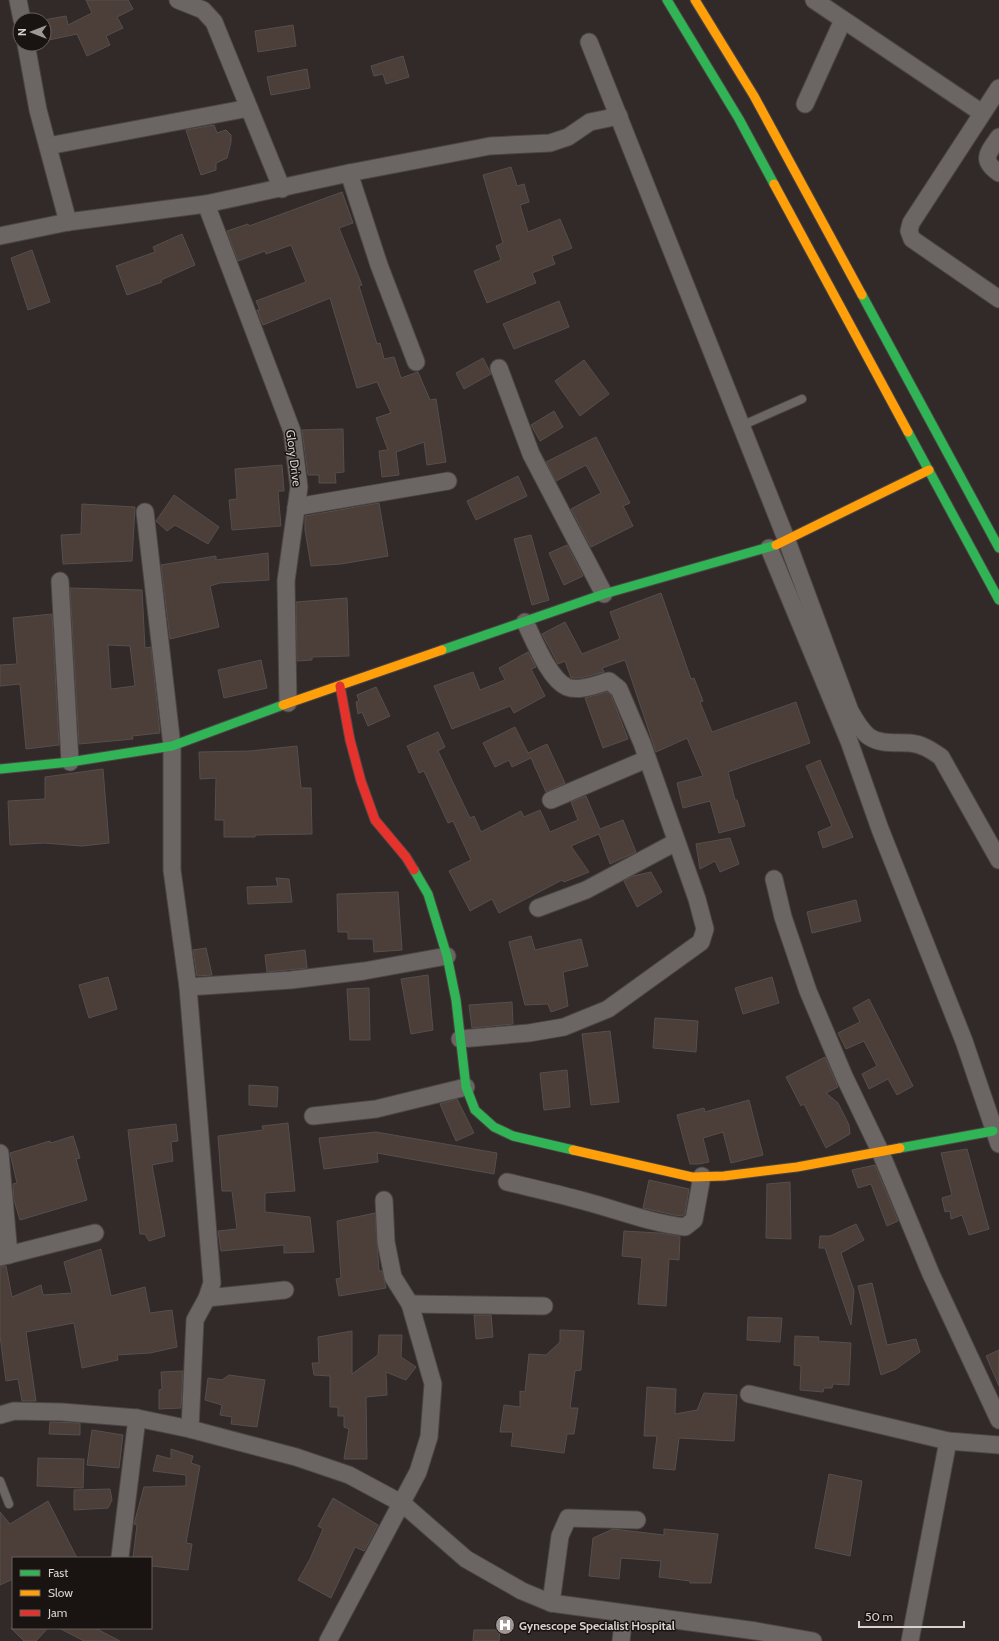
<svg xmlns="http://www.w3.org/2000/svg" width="999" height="1641" font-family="Cabin,sans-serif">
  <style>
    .building { fill: #4c3e38; stroke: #554f4d; fill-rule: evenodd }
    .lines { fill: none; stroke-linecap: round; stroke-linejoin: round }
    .lane-casing { stroke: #4b4543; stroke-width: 10 }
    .street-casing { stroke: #4b4543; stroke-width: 19 }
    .fast-casing { stroke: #4b4543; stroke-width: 11 }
    .slow-casing { stroke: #4b4543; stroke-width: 11 }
    .jam-casing { stroke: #4b4543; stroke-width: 11 }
    .lane { stroke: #6b6664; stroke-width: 8 }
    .street { stroke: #6b6664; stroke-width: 17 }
    .fast { stroke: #30b455; stroke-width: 9 }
    .slow { stroke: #ff9f0a; stroke-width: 9 }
    .jam { stroke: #e5322d; stroke-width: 9 }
    .labels { text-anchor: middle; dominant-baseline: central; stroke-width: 3; stroke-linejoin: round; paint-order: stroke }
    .street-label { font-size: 12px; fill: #d9d1ce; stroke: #191311 }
    .poi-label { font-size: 12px; font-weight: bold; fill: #d9d1ce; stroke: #191311; text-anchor: start }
  </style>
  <rect width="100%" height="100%" fill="#312a28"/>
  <g class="building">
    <polygon points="86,0 128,0 133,9 117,17 123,28 106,36 110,45 87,56 77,34 44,41 44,20 66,16 68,25 92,13"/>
    <polygon points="293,25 296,46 258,52 255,31"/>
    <polygon points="403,56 409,77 386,84 383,74 374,76 371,66"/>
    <polygon points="307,69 310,88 271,95 267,77"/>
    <polygon points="214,125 217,133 226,130 231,135 231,142 227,158 216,163 216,170 201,175 186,130"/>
    <polygon points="511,167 517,186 524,184 529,202 520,205 528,232 560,219 572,248 552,256 555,264 532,273 536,283 487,303 474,271 501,260 496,246 503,243 483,175"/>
    <polygon points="342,192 353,223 339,228 362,285 359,286 377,344 380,343 384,359 394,357 401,378 418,372 430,400 436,399 446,462 427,465 424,442 396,452 399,475 382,477 379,451 388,450 376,418 391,413 377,382 357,388 330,298 263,325 257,310 260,310 256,301 306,282 291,245 266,254 265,251 238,261 227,231 248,224 249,226"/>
    <polygon points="182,234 195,265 161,280 162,282 127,295 116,266 155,252 153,247"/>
    <polygon points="32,250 50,302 28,310 11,258"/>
    <polygon points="559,301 569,327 514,349 503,324"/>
    <polygon points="483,358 491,374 464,389 456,373"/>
    <polygon points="584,360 609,394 580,416 555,381"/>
    <polygon points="554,411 563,427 540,441 531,425"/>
    <polygon points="343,429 344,472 335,473 336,483 319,483 319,475 308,475 302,430"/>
    <polygon points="596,437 630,503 623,506 633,526 591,547 571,509 601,493 586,465 556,481 546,462"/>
    <polygon points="282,465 284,491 278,491 281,526 232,530 229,500 237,499 235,469"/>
    <polygon points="518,476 527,496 476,520 467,501"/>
    <polygon points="174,495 219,527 208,544 175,525 167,531 156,521"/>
    <polygon points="379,503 388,556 341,564 311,566 305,530 305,516"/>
    <polygon points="82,504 135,507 132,561 63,564 61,535 81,534"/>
    <polygon points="531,535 549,600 532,605 514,539"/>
    <polygon points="567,545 583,576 564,585 549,553"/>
    <polygon points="268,553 269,580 220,583 210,586 219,627 170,639 161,565 216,556 216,560"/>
    <path d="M 70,588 L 142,590 L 145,648 L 151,647 L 160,733 L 132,736 L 133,739 L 79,744 ZM 108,645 L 130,646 L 135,686 L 111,689 Z"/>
    <polygon points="661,593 691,679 694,678 703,701 700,702 712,732 796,702 810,743 728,772 735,800 737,800 745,826 719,833 710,801 683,808 677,783 703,776 687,738 656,752 625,660 602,668 604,672 581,678 571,678 565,661 558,664 542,634 565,622 582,654 620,639 610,612"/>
    <polygon points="347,598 349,656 312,657 312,660 297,661 296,602"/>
    <polygon points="52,614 59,745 26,749 20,684 0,686 0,665 17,664 13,618"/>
    <polygon points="528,652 536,667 531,669 545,696 514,713 510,706 452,729 434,686 473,672 480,690 505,680 499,668"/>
    <polygon points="261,660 267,688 224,698 218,670"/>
    <polygon points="376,687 390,716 368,726 362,712 358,714 356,702 359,701 357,695"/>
    <polygon points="607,692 611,695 628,739 603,748 585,698"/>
    <polygon points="515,727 528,753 547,744 565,783 546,792 531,758 512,767 509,760 495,767 483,743"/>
    <polygon points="438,732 445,747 438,751 470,818 474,816 481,832 521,811 524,817 540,810 550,832 578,820 571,802 586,796 600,829 623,820 636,852 610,864 599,834 571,846 589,872 564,882 562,880 499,913 492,899 470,911 449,871 471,860 453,821 448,823 424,771 419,773 407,746"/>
    <polygon points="297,746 301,788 311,788 312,834 255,835 255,837 224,837 224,820 215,820 216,778 200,779 199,752 250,751"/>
    <polygon points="820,760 853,837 823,848 818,832 832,826 806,766"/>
    <polygon points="103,769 109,843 82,846 44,843 10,845 8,801 45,799 45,777"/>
    <polygon points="730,838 739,864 720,872 715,861 700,869 696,844"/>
    <polygon points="651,872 662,892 637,907 624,881 633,876"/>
    <polygon points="276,878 289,879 292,902 248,904 247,887 278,886"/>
    <polygon points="398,892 402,950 374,952 373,939 348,939 348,932 338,932 337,894"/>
    <polygon points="856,900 861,921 812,933 807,912"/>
    <polygon points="531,936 535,950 581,939 588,966 563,972 568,1006 551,1012 548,1004 525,1005 509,942"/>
    <polygon points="206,948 212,975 197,976 193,950"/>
    <polygon points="305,950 307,968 267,972 265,955"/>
    <polygon points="428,975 433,1030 411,1034 401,979"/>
    <polygon points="108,977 117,1009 89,1018 79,985"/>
    <polygon points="772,977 779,1003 743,1014 735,988"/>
    <polygon points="369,988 370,1040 350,1040 347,989"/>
    <polygon points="869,999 913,1086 897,1095 888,1079 869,1089 862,1074 877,1066 864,1041 846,1049 838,1033 860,1022 853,1008"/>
    <polygon points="512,1002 513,1024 472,1028 469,1005"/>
    <polygon points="655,1018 698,1021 696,1052 653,1048"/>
    <polygon points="610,1031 619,1102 591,1105 582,1034"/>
    <polygon points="825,1057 838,1087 826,1093 838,1103 849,1125 850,1134 826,1148 804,1104 801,1106 786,1077"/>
    <polygon points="567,1070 570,1107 544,1110 540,1073"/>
    <polygon points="249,1085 278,1087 277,1107 249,1105"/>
    <polygon points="457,1099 474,1133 456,1141 440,1104"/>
    <polygon points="749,1100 763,1155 731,1163 723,1132 703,1138 709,1162 699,1164 690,1164 677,1115 704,1108 705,1112"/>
    <polygon points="288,1123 295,1191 265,1193 265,1212 310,1217 314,1252 284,1253 284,1245 221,1251 218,1231 237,1229 232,1191 222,1191 218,1136 263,1130 262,1126"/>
    <polygon points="176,1124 178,1141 171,1142 173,1161 152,1165 165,1236 149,1241 145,1234 140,1234 128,1130"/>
    <polygon points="376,1132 497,1153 494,1174 377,1153 378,1162 324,1169 319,1138"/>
    <polygon points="73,1136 80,1158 76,1159 87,1200 20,1220 14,1200 13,1184 17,1183 10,1153 50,1141 51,1143"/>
    <polygon points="967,1149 989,1229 969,1235 962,1215 951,1219 950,1211 945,1212 942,1198 952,1195 941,1153"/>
    <polygon points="875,1165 898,1221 887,1226 871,1184 858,1188 852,1170"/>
    <polygon points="649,1180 689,1189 685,1214 682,1216 674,1215 643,1208"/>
    <polygon points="790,1182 791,1239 766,1238 767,1184"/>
    <polygon points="375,1213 379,1271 382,1271 386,1288 339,1296 336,1279 341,1278 337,1221"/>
    <polygon points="856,1224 864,1240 841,1253 854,1291 851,1325 825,1248 819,1248 820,1236 830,1236"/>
    <polygon points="624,1231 659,1233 680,1236 679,1260 669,1259 666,1306 638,1304 642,1258 622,1256"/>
    <polygon points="101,1249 111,1296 145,1287 150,1313 172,1310 177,1347 150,1353 117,1355 118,1360 82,1368 74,1323 26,1332 36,1401 22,1401 18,1379 6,1381 0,1336 0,1267 6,1266 12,1297 41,1285 43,1295 72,1293 64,1262"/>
    <polygon points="872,1283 887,1345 916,1339 920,1352 896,1369 881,1375 858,1286"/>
    <polygon points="474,1315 491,1315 493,1337 476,1339"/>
    <polygon points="748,1317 782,1318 780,1342 747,1340"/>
    <polygon points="560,1330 584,1331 581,1370 575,1371 570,1408 578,1408 574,1434 567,1434 564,1453 511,1446 513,1432 500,1432 504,1405 520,1407 520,1391 525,1392 529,1354 546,1355 560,1342"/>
    <polygon points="352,1331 352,1374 378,1355 379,1335 402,1335 401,1357 416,1367 406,1380 386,1372 387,1395 366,1397 367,1459 344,1459 349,1429 344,1427 344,1416 338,1416 338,1407 330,1407 330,1376 314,1375 312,1363 319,1363 318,1337"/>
    <polygon points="795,1336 819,1337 818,1341 851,1343 849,1385 833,1384 832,1388 824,1388 823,1392 800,1390 801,1366 794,1365"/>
    <polygon points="999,1350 999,1386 986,1356"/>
    <polygon points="183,1371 181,1408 159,1409 159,1390 162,1389 161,1372"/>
    <polygon points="229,1375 265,1380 257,1427 231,1424 232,1417 220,1415 222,1405 205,1400 208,1378 222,1380"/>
    <polygon points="647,1387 676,1389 675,1414 697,1410 704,1393 737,1395 734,1441 679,1438 675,1470 653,1468 657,1436 644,1436"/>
    <polygon points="50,1422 80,1423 80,1435 49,1434"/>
    <polygon points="92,1430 123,1435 119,1468 87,1465"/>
    <polygon points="171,1449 193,1456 191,1463 200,1466 186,1543 192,1544 188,1570 151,1566 151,1558 133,1558 137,1525 134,1524 144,1487 186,1486 186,1475 153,1471 157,1455 171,1459"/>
    <polygon points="38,1458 84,1459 83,1488 37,1486"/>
    <polygon points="829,1474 862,1481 850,1556 815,1548"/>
    <polygon points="110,1489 112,1500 108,1508 74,1510 74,1490"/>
    <polygon points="333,1498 378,1525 364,1551 355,1547 331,1598 298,1580 310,1559 323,1529 318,1526"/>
    <polygon points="48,1501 77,1558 13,1558 13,1579 0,1585 0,1512 10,1524"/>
    <polygon points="613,1529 664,1535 664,1529 718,1534 711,1583 690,1583 690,1581 659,1577 661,1561 621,1558 619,1579 589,1576 593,1538"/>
    <polygon points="11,1628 48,1628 36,1641 24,1641"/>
    <polygon points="59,1628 95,1628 120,1641 84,1641"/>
    <polygon points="474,1630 500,1630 499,1641 473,1641"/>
  </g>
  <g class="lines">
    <defs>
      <g id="lane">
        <polyline points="741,426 802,399"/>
        <polyline points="0,1481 9,1504"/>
      </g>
      <g id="street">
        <polyline points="18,0 22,20"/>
        <polyline points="178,0 203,10 214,22 282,189"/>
        <polyline points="814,0 982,113"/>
        <path d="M 589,42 L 787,541 L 850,711 C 855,720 860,729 868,736 C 880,745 896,742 910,743 C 922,744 931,750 941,757 L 999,860"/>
        <polyline points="26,44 38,110 68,222"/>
        <polyline points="999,88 911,223 909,231 912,239 999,299"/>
        <polyline points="805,104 843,20"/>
        <path d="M 999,137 C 988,153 980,160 999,173"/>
        <polyline points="48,146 249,108"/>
        <polyline points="349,173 379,265 416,362"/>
        <polyline points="206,204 292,431 299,487 286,581 288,703"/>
        <polyline points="0,236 68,222 206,204 349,173 490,146 550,143 568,137 590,122 619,116"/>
        <polyline points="499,368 531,454 604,594"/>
        <polyline points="296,507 448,481"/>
        <polyline points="145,512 172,746 172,870 188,987 212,1283 207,1298 195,1320 190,1429"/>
        <polyline points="769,548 849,741 880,829 964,1041 999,1144"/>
        <polyline points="60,581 70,762"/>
        <polyline points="551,800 647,759"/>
        <polyline points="774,879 783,917 808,991 844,1076 880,1151 931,1274 999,1420"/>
        <polyline points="538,908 586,890 676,842"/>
        <polyline points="188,987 291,980 364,971 447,956"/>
        <path d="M 460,1039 L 529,1033 L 564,1027 L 608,1009 L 701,942 L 705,929 L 697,899 L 642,743 L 619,689 L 609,681 C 598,684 579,692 567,687 C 549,679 534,640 525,622"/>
        <polyline points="313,1116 376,1109 466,1087"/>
        <polyline points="0,1153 9,1255"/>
        <path d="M 507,1182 C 532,1188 559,1194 584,1201 C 618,1210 650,1223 685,1227 L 694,1220 L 702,1176"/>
        <polyline points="0,1257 95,1233"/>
        <polyline points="207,1298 285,1290"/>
        <polyline points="410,1304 544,1306"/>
        <polyline points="749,1394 948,1441 999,1445"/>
        <polyline points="0,1415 14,1411 62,1412 137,1418 190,1429 296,1457 349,1475 403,1504 466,1559 522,1591 551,1603 756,1631 813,1641"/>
        <polyline points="120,1557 137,1418"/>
        <polyline points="551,1603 560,1536 568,1518 637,1520"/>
        <polyline points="328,1641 418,1472 429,1437 433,1384 410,1304 393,1277 386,1242 384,1200"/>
        <polyline points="621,1641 624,1614"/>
        <polyline points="910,1641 948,1441"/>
      </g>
      <g id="fast">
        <polyline points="667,0 739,119 774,184"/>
        <polyline points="862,295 999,548"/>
        <polyline points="908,432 999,600"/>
        <polyline points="442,650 604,594 776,545"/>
        <polyline points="0,769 70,762 172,746 283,705"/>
        <polyline points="414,870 428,894 447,956 456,1000 466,1087 475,1110 494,1127 513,1136 573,1150"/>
        <polyline points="900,1148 993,1131"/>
      </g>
      <g id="slow">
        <polyline points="695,0 754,96 862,295"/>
        <polyline points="774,184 908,432"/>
        <polyline points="776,545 929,470"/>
        <polyline points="283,705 442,650"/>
        <polyline points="573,1150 692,1177 724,1176 797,1167 900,1148"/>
      </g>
      <polyline id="jam" points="340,686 350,740 361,781 375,820 406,857 414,870"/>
    </defs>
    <use href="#lane" class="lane-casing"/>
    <use href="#street" class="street-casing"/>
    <use href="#fast" class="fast-casing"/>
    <use href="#slow" class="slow-casing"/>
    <use href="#jam" class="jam-casing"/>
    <use href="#lane" class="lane"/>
    <use href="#street" class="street"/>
    <use href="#fast" class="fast"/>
    <use href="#slow" class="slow"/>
    <use href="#jam" class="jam"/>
  </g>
  <defs>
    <symbol id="hospital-disc" viewBox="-11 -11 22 22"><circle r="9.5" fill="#9e9794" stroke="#191311"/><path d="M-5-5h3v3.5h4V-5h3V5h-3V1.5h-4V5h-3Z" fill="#fff"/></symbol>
  </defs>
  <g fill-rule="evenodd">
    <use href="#hospital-disc" x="494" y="1614" width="22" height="22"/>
  </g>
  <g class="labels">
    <g class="street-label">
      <text transform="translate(294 458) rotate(83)">Glory Drive</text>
    </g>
    <g class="poi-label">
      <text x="519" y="1625">Gynescope Specialist Hospital</text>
    </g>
  </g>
  <rect x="12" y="1557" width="140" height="72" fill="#191311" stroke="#665f5d"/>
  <rect x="20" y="1570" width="20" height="6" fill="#30b455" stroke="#665f5d"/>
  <text x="48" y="1577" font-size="12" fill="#d9d1ce">Fast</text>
  <rect x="20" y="1590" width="20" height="6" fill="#ff9f0a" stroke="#665f5d"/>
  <text x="48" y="1597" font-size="12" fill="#d9d1ce">Slow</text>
  <rect x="20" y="1610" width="20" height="6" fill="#e5322d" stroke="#665f5d"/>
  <text x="48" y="1617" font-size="12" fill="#d9d1ce">Jam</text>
  <g transform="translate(32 32) rotate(270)"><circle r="19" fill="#191311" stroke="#665f5d"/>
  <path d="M0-3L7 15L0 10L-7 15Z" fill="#9e9794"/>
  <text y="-6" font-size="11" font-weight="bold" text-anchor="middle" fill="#d9d1ce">N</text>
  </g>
  <path d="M859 1621v6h105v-6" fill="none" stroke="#d9d1ce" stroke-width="2"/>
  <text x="865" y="1621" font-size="12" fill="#d9d1ce" stroke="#191311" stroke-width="3" paint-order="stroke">50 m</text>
</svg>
